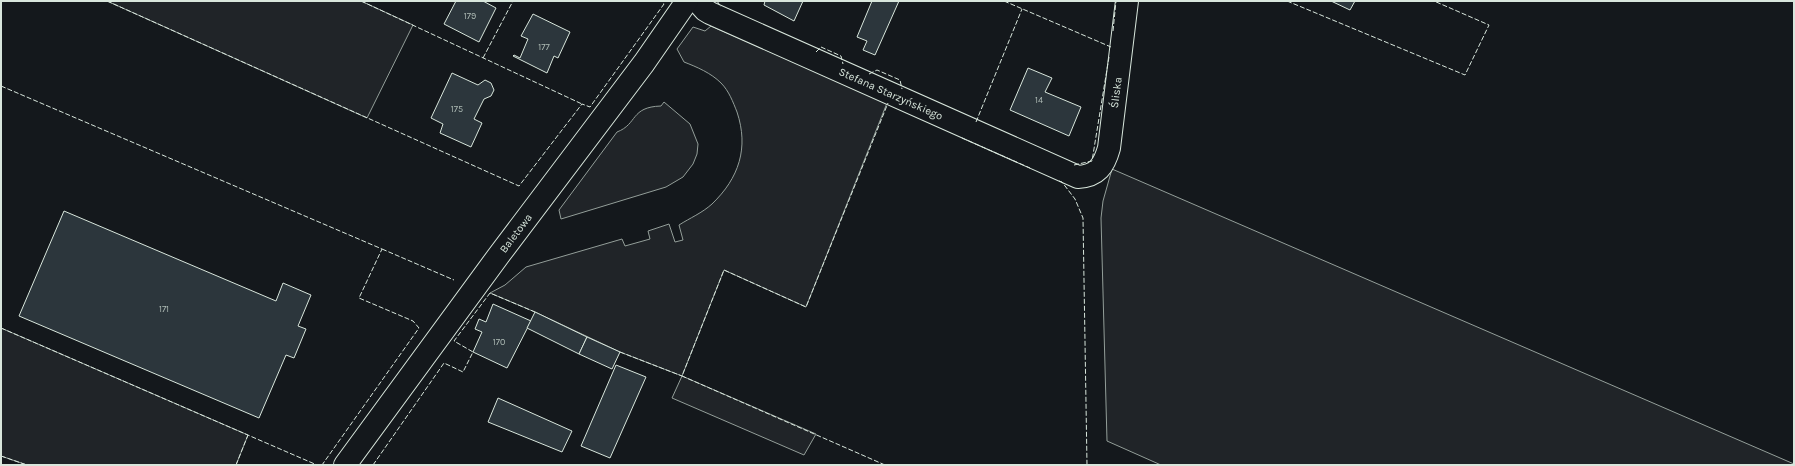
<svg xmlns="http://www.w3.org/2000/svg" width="1795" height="466" font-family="Karla,sans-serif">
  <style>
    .green { fill: #202428; stroke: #939e99 }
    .building { fill: #2c363c; stroke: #d8e6dc }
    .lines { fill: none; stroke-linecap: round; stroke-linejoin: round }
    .minor-casing { stroke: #d8e6dc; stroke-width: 24 }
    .minor { stroke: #14181c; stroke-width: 22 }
    .fence { stroke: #d8e6dc; stroke-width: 1; stroke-dasharray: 5 2; stroke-linecap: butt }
    .labels { text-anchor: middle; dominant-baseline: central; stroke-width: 3; stroke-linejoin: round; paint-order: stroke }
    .number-label { font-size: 9px; fill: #adbab4 }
    .street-label { font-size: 11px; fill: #d8e6dc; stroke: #14181c }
  </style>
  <rect width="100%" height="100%" fill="#14181c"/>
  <g class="green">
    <polygon points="107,1 361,1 413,25 367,118"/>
    <path d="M 711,26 L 887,103 L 806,307 L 724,270 L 682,376 L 816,434 L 804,455 L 672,398 L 682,376 L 620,352 L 535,312 L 490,293 L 505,285 L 526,267 L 622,239 L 625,246 L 650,239 L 648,231 L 669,224 L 675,242 L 683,240 L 679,225 C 690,218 702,213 712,204 C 739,178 749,148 737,112 C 733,102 729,91 721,83 C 711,73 697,67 684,62 L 677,49 L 693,27 L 705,31 Z"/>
    <path d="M 664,102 L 690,124 L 698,144 L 697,154 L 693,164 L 683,177 L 666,187 L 561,219 L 559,210 L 617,132 C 638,124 630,107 661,106 Z"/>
    <polygon points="1112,169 1794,464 1794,465 1161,465 1107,441 1101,218 1103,201"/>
    <polygon points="1,328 248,435 236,465 27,465 1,456"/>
  </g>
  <g class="building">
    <polygon points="456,1 483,1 496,8 479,42 444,24"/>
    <polygon points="765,1 803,1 794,21 764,5"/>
    <polygon points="872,1 899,1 875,55 863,50 867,41 857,37"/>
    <polygon points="1331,1 1355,1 1350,10"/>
    <polygon points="533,14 570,32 558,58 554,56 547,73 513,56 514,55 520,58 528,39 521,36"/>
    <polygon points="1028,68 1052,78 1045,92 1081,107 1069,136 1010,110"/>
    <polygon points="452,73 478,85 485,80 491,83 494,90 491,96 484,99 474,119 482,123 471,147 440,133 443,124 431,118"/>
    <polygon points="64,211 276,301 283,283 311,295 298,326 306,329 294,358 286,355 259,418 19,316"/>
    <polygon points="493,304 531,321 507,368 473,352 482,332 475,329 479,319 486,322"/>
    <polygon points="535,312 587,337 579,354 527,328"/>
    <polygon points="587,337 620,352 612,369 579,354"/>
    <polygon points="616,365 646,377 610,458 581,446"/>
    <polygon points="498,398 572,431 562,452 488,422"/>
  </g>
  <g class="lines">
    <defs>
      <g id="minor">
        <path id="s1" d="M 697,1 L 705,10 L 710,13 L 1078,177 C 1097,176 1104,166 1109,148 L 1127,1"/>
        <path id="s2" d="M 345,465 L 499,255 L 644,63 L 687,1"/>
      </g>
    </defs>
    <use href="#minor" class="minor-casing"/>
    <use href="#minor" class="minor"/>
    <g class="fence">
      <polyline points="107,1 519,186 582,104 590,107 664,4 662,1"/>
      <polyline points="361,1 582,104"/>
      <polyline points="717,1 721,7"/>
      <polyline points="1004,1 1111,47"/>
      <polyline points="1287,1 1465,75 1489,25 1434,1"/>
      <polyline points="1113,31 1116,1"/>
      <polyline points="816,52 821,47 841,56 843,64"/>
      <polyline points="483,58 513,1"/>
      <polyline points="869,74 877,70 900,80 902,89"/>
      <polyline points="1,86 382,249 359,298 413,321 419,328 322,465"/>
      <polyline points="976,122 1022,9"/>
      <polyline points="962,138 1030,168"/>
      <polyline points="1074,165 1092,161 1109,57"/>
      <polyline points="1059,181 1062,182 1075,199 1083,218 1087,465"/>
      <polyline points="382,249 454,280"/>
      <polyline points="1,328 317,465"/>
      <polyline points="620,352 682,376"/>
      <polyline points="1,456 27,465"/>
      <polyline points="236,465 248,435"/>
      <polyline points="373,465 444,363 463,372 473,352 454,341 490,293 535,312"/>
      <polyline points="885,465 682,376 724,270 806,307 888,103"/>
    </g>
  </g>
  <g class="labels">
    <g class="number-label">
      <text x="470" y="16">179</text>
      <text x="544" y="47">177</text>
      <text x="1039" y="100">14</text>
      <text x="457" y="109">175</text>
      <text x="164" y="309">171</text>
      <text x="499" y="342">170</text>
    </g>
    <g class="street-label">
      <text stroke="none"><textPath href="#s1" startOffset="523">Śliska</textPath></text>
      <text stroke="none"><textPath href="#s1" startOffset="216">Stefana Starzyńskiego</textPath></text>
      <text stroke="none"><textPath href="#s2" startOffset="288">Baletowa</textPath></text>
    </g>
  </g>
  <rect width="1795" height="466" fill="none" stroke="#d8e6dc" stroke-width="4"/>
</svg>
